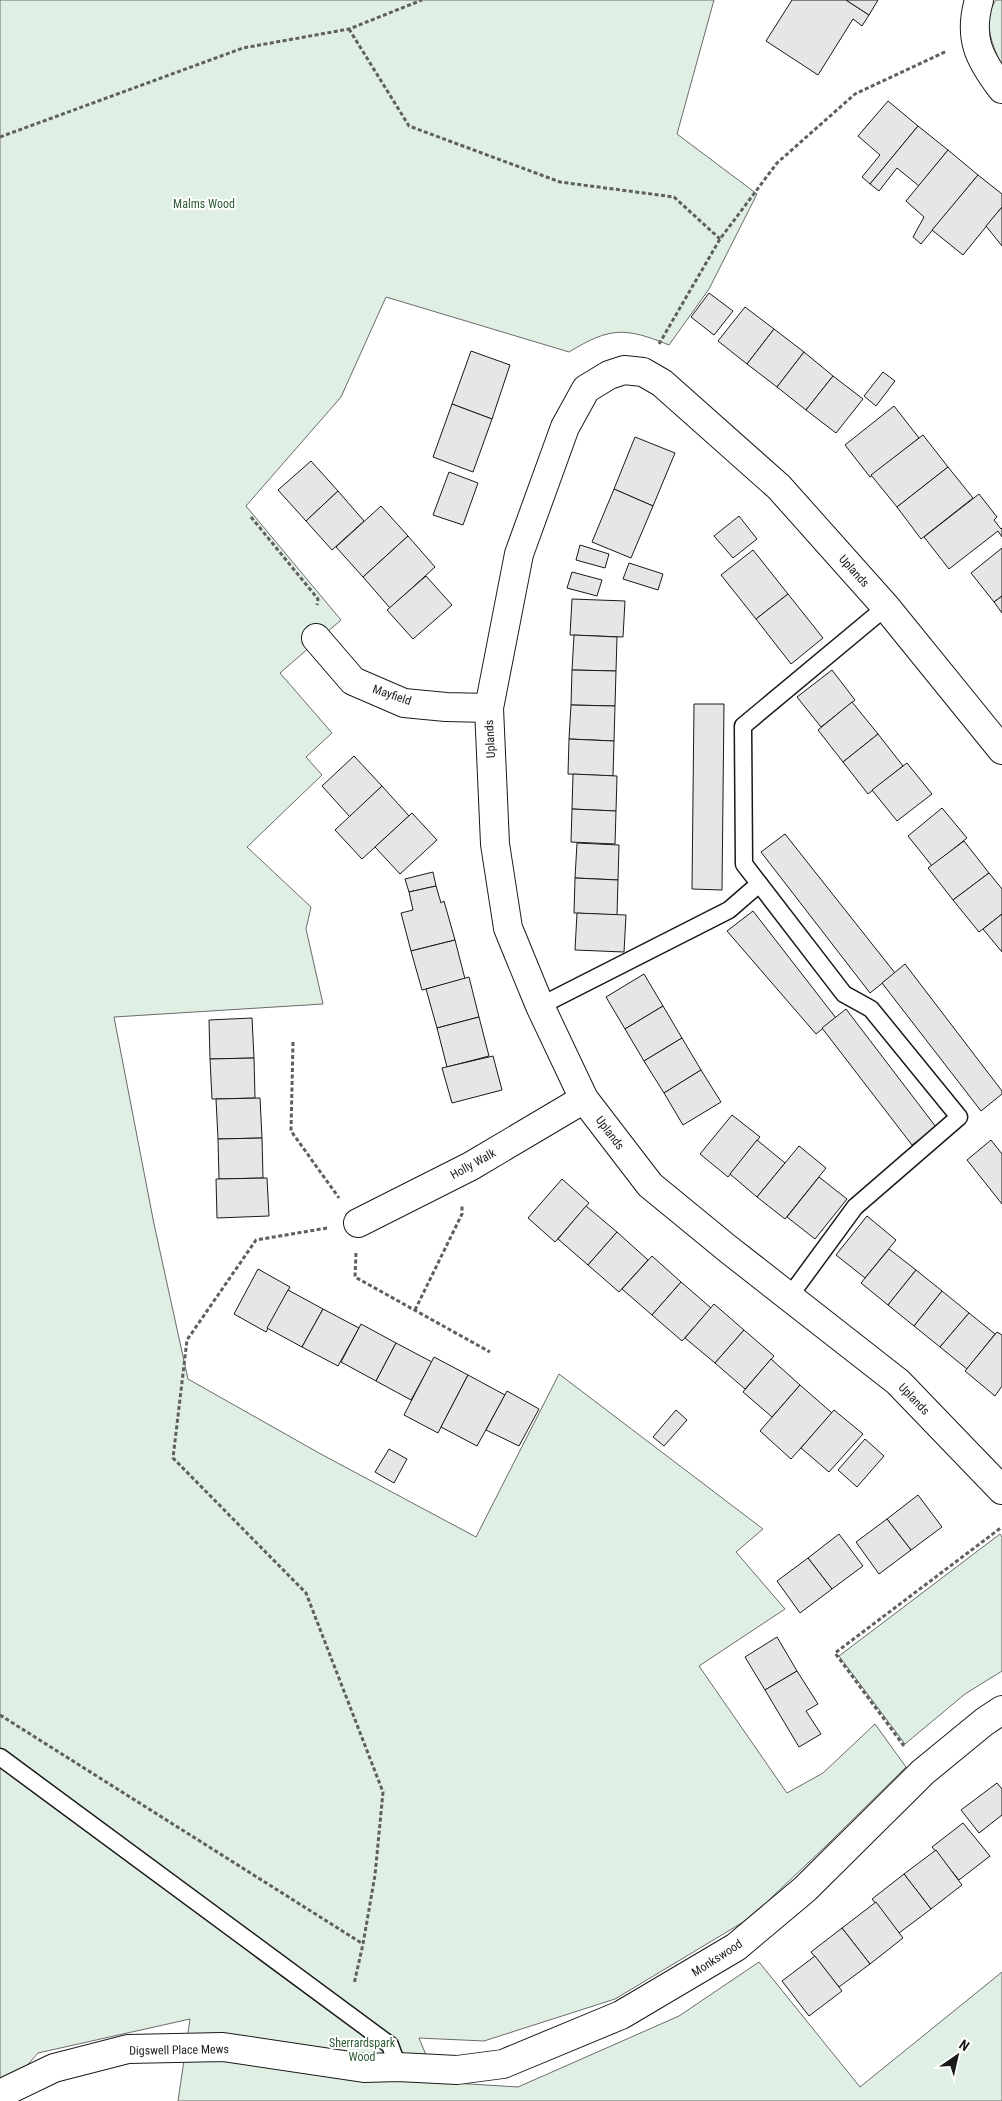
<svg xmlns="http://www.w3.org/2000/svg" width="1002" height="2101" font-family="'Roboto Condensed',sans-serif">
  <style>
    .green { fill: #e0efe3; stroke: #6a6a6a }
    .building { fill: #e6e6e6; stroke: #1a1a1a }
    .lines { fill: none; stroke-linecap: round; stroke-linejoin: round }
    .lane-casing { stroke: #1a1a1a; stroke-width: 19 }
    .street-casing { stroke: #1a1a1a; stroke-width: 30 }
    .path { stroke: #5f5f5f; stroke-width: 3; stroke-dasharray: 4 2.5; stroke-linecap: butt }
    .lane { stroke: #fff; stroke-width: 16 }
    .street { stroke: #fff; stroke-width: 28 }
    .labels { text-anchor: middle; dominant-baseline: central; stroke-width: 4; stroke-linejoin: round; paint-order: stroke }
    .park-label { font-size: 12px; fill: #2b5a34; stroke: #fff }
    .street-label { font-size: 12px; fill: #1a1a1a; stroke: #fff }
  </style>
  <rect width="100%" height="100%" fill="#fff"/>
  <g class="green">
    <path d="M 0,0 L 714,0 L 677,134 L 757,194 L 709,289 L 669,345 C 625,327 610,327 569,352 L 386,297 L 341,397 L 246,506 L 341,620 L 280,673 L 332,733 L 306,757 L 322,775 L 247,847 L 311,907 L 306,929 L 323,1004 L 114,1017 L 154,1224 L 188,1379 L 319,1453 L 476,1537 L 559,1374 L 763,1529 L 736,1552 L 785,1609 L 699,1666 L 787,1793 L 823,1773 L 875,1724 L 906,1767 L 828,1844 L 750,1918 L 615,1999 L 484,2041 L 419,2038 L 437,2082 L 518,2087 L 679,2016 L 759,1962 L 860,2087 L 1002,1972 L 1002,2101 L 178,2101 L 190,2019 L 38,2053 L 0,2096 Z"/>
    <path d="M 996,0 L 1002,0 L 1002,66 C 993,47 981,20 996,0 Z"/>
    <polygon points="1000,1534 1002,1537 1002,1671 965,1694 905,1744 839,1656"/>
  </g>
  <g class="building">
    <polygon points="792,0 846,0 869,15 862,26 853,19 818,75 766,41"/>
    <polygon points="846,0 878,0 869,15"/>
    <polygon points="888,101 918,126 870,184 862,177 880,155 858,136"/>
    <polygon points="918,126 948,150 919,186 897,168 879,191 870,184"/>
    <polygon points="948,150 978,175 921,244 913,237 924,217 906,201"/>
    <polygon points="978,175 1002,194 1002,207 963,255 932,230"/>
    <polygon points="1002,207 1002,246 986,226"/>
    <polygon points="709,293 733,311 714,335 691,317"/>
    <polygon points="745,307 774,329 747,364 718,341"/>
    <polygon points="774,329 804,352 777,387 747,364"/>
    <polygon points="471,351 510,365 492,419 452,404"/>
    <polygon points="804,352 833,376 806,410 777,387"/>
    <polygon points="883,372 895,381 876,406 864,396"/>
    <polygon points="833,376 863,399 836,433 806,410"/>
    <polygon points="452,404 492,419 473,472 433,457"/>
    <polygon points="894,406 919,438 870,477 845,445"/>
    <polygon points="923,435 948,467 897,507 871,475"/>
    <polygon points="635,437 675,453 653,506 614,489"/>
    <polygon points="311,461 338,491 306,521 278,490"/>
    <polygon points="948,467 973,498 921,539 897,507"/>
    <polygon points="449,472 478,483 463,525 433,515"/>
    <polygon points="614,489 653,506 631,558 592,542"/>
    <polygon points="338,491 364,521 332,550 306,521"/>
    <polygon points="979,494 997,517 994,520 1001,529 1002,528 1002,537 998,531 949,569 924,537"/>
    <polygon points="381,506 408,536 363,577 336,547"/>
    <polygon points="739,516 757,539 733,558 714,536"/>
    <polygon points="408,536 435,567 390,608 363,577"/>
    <polygon points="580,545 609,554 605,568 576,560"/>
    <polygon points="1002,548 1002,596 994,602 971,573"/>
    <polygon points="753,550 788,594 756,619 721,575"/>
    <polygon points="629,563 663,574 658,590 623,579"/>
    <polygon points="572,572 602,580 597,596 567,588"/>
    <polygon points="426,576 452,605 413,639 387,610"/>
    <polygon points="788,594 823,638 791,664 756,619"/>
    <polygon points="1002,596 1002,613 994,602"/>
    <polygon points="572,599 625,601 623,637 570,635"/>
    <polygon points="574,635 617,637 616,671 572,670"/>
    <polygon points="572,670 616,671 615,706 571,705"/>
    <polygon points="832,670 855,700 821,727 797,697"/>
    <polygon points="852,702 878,734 843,762 818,730"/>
    <polygon points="694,704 724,704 722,890 692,889"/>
    <polygon points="571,705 615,706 614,741 569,739"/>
    <polygon points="878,734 903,766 868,794 843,762"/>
    <polygon points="569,739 614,741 613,776 568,774"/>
    <polygon points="354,756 382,786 350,817 322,786"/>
    <polygon points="907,763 932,794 897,821 872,790"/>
    <polygon points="573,774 617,776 616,811 572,809"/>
    <polygon points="382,786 409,816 362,859 335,830"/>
    <polygon points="942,808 967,838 932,866 908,836"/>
    <polygon points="572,809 616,811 615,844 571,842"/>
    <polygon points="412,813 437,840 400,874 375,847"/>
    <polygon points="785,834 895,973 870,993 761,852"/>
    <polygon points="964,841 989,873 953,900 928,868"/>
    <polygon points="577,843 619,845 618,880 575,878"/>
    <polygon points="433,872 436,886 409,892 405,879"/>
    <polygon points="989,873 1002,889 1002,914 979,932 953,900"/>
    <polygon points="575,878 618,880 617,915 574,913"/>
    <polygon points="436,886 441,903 444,901 455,940 411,951 401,913 413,910 409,892"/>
    <polygon points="753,911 836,1018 816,1034 727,931"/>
    <polygon points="577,913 626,915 624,952 575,950"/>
    <polygon points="1002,914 1002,952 983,929"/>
    <polygon points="455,940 465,979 422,990 411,951"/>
    <polygon points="905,964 1002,1091 1002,1094 981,1111 882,983"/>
    <polygon points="644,974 663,1006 625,1029 606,997"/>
    <polygon points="469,977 479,1017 437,1028 426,989"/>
    <polygon points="663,1006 682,1038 644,1061 625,1029"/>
    <polygon points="846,1009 936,1127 912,1145 822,1028"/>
    <polygon points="479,1017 489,1056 447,1067 437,1028"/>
    <polygon points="252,1018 254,1058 210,1059 209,1020"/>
    <polygon points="682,1038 701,1070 664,1093 644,1061"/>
    <polygon points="493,1056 502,1090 452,1103 442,1068"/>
    <polygon points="254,1058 255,1098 212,1099 210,1059"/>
    <polygon points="701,1070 721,1102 683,1125 664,1093"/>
    <polygon points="260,1098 262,1138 218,1139 216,1099"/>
    <polygon points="732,1115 760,1137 728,1177 700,1154"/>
    <polygon points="262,1138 263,1178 219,1179 218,1139"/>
    <polygon points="757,1140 785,1163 757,1197 730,1174"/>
    <polygon points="991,1140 1002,1154 1002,1204 967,1160"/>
    <polygon points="799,1146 826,1168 785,1219 757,1197"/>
    <polygon points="819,1177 847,1199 815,1239 787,1217"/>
    <polygon points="267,1178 269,1216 217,1218 216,1179"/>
    <polygon points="562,1179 589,1203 555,1242 528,1218"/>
    <polygon points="586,1206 617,1232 588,1265 558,1239"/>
    <polygon points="867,1216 896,1240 865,1278 836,1255"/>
    <polygon points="617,1232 648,1260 619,1292 588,1265"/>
    <polygon points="889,1249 916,1270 888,1305 861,1283"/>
    <polygon points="652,1256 681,1282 652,1315 622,1289"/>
    <polygon points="258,1269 290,1287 266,1332 234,1314"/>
    <polygon points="916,1270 942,1291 914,1326 888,1305"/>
    <polygon points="681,1282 711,1308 682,1341 652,1315"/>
    <polygon points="288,1290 323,1309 302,1347 267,1328"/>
    <polygon points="942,1291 969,1313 940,1347 914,1326"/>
    <polygon points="714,1304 744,1330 715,1363 685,1338"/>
    <polygon points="323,1309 359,1328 338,1366 302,1347"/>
    <polygon points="969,1313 995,1334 967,1369 940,1347"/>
    <polygon points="361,1324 396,1343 376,1381 341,1362"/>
    <polygon points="744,1330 774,1356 745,1389 715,1363"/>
    <polygon points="997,1332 1002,1335 1002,1386 995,1396 965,1371"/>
    <polygon points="396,1343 432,1362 411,1400 376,1381"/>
    <polygon points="434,1357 468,1375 438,1433 404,1415"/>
    <polygon points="771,1359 800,1385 772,1417 743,1392"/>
    <polygon points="468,1375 505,1395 477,1446 441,1427"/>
    <polygon points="800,1385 832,1413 791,1459 760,1431"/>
    <polygon points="507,1391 539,1409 519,1446 486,1430"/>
    <polygon points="676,1410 687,1420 664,1446 653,1437"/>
    <polygon points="834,1410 863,1434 829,1472 801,1448"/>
    <polygon points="865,1439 884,1456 857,1487 838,1470"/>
    <polygon points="389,1449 407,1459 394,1483 375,1472"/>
    <polygon points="918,1495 942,1527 911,1550 887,1519"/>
    <polygon points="887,1519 911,1550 879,1574 856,1542"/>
    <polygon points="839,1534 863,1566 832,1589 808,1558"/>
    <polygon points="808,1558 832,1589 800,1613 777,1581"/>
    <polygon points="777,1637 797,1671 765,1690 745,1657"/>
    <polygon points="797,1671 818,1704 806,1711 821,1734 799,1747 765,1690"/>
    <polygon points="997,1783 1002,1789 1002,1815 979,1833 961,1810"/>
    <polygon points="963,1823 990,1856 959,1880 932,1847"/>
    <polygon points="936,1850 962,1885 931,1909 904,1874"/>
    <polygon points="904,1874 931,1909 899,1933 872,1899"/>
    <polygon points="876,1902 903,1938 870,1964 842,1928"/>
    <polygon points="842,1928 870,1964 839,1987 811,1952"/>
    <polygon points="815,1956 842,1991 809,2016 782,1981"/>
  </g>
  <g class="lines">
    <defs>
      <g id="lane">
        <polyline points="540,1006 729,910 759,884"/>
        <polyline points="789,1297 855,1207 959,1117 871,1009 844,994 744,864 743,726 886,607"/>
        <polyline points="0,1757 390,2045 398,2067"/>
      </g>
      <g id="street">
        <path d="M 979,0 C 968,38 979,59 1002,89"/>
        <polyline points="316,638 353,681 404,703 446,707 489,708"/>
        <polyline points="1002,750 886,607 779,487 662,383 643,372 624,370 609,375 586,389 565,427 519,554 489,708 495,844 508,928 540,1006 584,1099 650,1185 728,1249 898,1382 1002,1490"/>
        <polyline points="358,1223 471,1166 584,1099"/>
        <polyline points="0,2094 54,2068 128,2049 223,2047 364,2068 398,2067 457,2070 503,2064 621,2015 736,1947 805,1889 923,1772 984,1722 1002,1710"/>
      </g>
    </defs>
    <use href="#lane" class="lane-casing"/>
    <use href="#street" class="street-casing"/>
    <g class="path">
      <polyline points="349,29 409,126 560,182 674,197 720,239"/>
      <polyline points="0,137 243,48 349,29 422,0"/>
      <polyline points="659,344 720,239 777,163 855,94 947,51"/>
      <polyline points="251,517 318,599 317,605"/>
      <polyline points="293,1042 291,1131 339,1198"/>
      <polyline points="327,1228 256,1240 187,1340 173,1458 306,1593 383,1792 375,1875 363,1944 354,1984"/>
      <polyline points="356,1253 355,1277 490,1352"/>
      <polyline points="415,1310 462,1214 462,1206"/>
      <polyline points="0,1715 363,1944"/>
      <polyline points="904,1746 835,1653 1002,1527"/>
    </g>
    <use href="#lane" class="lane"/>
    <use href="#street" class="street"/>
  </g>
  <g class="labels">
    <g class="park-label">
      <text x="204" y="204">Malms Wood</text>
      <text x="362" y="2043">Sherrardspark<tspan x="362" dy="14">Wood</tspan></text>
    </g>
    <g class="street-label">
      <text transform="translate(854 571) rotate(48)">Uplands</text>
      <text transform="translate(392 695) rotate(19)">Mayfield</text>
      <text transform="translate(490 739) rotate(-93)">Uplands</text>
      <text transform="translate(610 1133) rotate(53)">Uplands</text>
      <text transform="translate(473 1164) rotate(-29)">Holly Walk</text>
      <text transform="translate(914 1399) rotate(46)">Uplands</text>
      <text transform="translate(717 1958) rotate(-33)">Monkswood</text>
      <text transform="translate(179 2050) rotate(-1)">Digswell Place Mews</text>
    </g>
  </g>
  <g transform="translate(957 2056) rotate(34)" stroke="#ffffff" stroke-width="4" paint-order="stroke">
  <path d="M0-4L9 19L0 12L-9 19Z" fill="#1a1a1a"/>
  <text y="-8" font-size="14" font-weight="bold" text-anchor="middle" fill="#1a1a1a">N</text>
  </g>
</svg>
